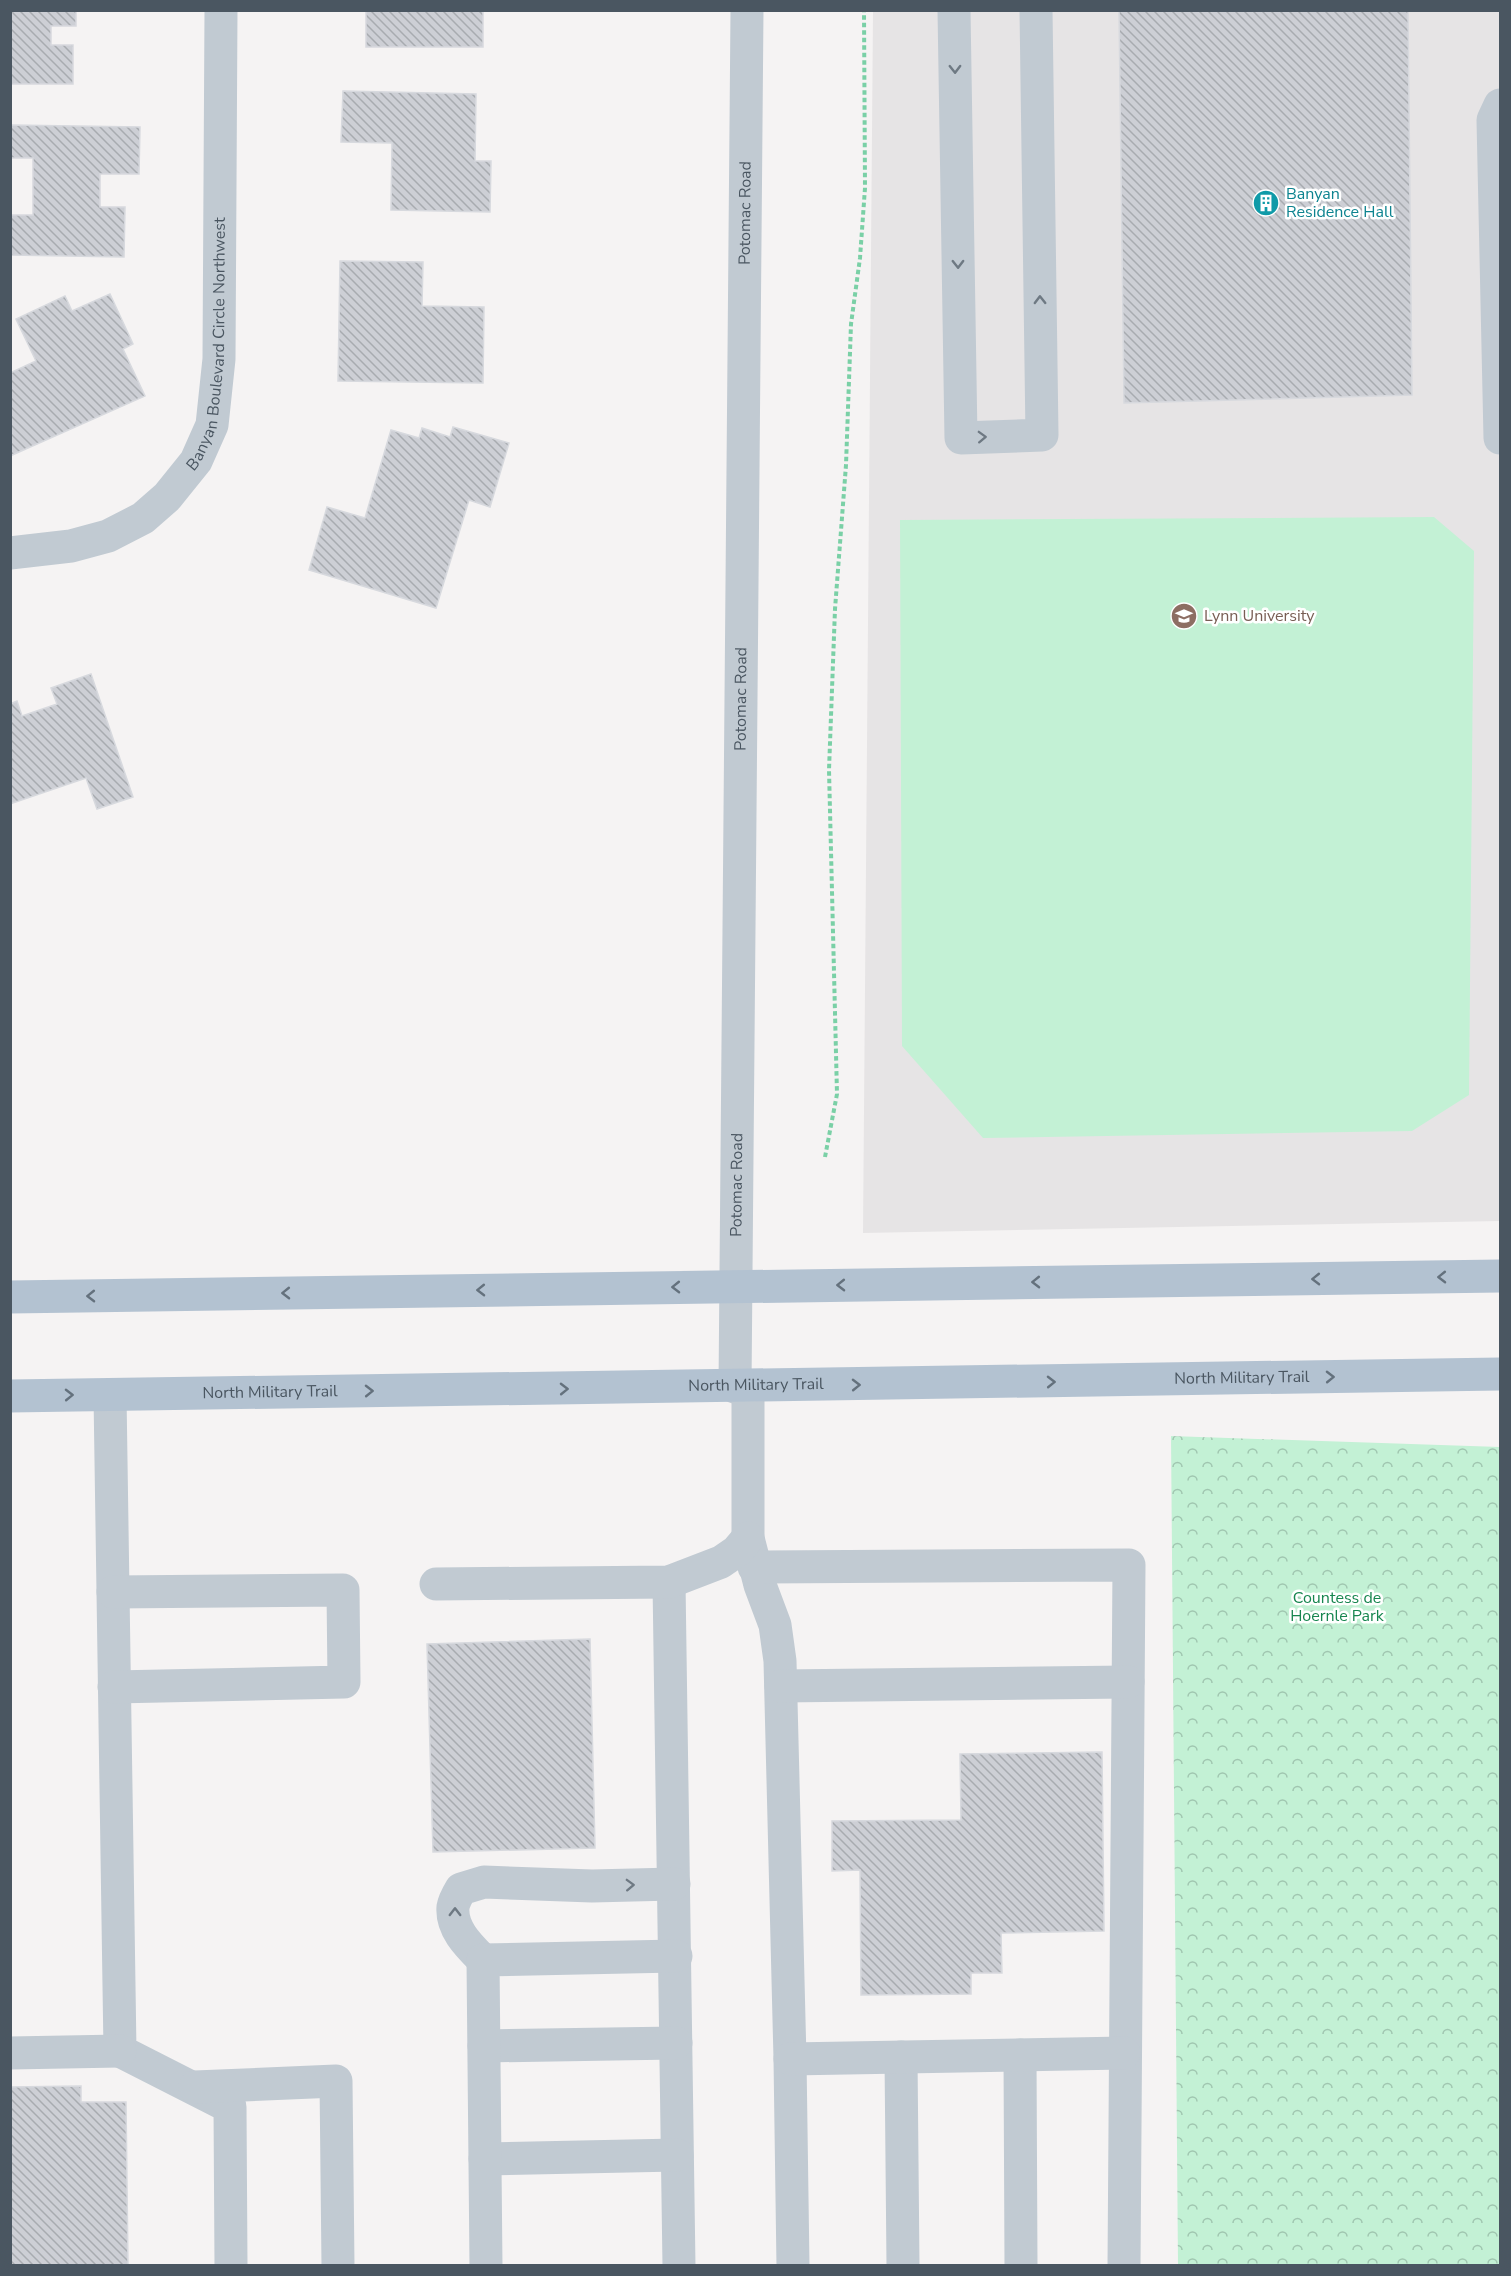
<svg xmlns="http://www.w3.org/2000/svg" width="1511" height="2276" font-family="'Nunito Sans',sans-serif">
  <style>
    .education { fill: #e6e4e5 }
    .green { fill: #c3f1d5 }
    .park { fill: url(#park-crowns) }
    .building { fill: url(#building-back-hatch); stroke: #d7d9de; stroke-width: 1.5 }
    .lines { fill: none; stroke-linecap: round; stroke-linejoin: round }
    .path { stroke: #7ad0a6; stroke-width: 4; stroke-dasharray: 4.5 3; stroke-linecap: butt }
    .minor { stroke: #c1cad2; stroke-width: 33 }
    .major { stroke: #b3c2d1; stroke-width: 33 }
    .oneway { stroke: #6e7983 }
    .oneway2 { stroke: #64717d }
    .labels { text-anchor: middle; dominant-baseline: central; stroke-width: 5; stroke-linejoin: round; paint-order: stroke }
    .culture-label { font-size: 16px; fill: #0d838f; stroke: #fff; text-anchor: start }
    .street-label { font-size: 16px; fill: #4a5661; stroke: #fff }
    .education-label { font-size: 16px; fill: #785e54; stroke: #fff; text-anchor: start }
    .park-label { font-size: 16px; fill: #17864f; stroke: #fff }
  </style>
  <defs>
    <pattern id="park-crowns" width="20" height="18" patternUnits="userSpaceOnUse" patternTransform="scale(1.5)"><rect width="20" height="18" fill="#c3f1d5"/><path d="M2 6a3 3 0 1 1 6 0M12 15a3 3 0 1 1 6 0" fill="none" stroke="#a0c6b0"/></pattern>
    <pattern id="building-back-hatch" width="6" height="6" patternUnits="userSpaceOnUse" patternTransform="scale(1.5)"><rect width="6" height="6" fill="#cdcfd5"/><path d="M-1 5l2 2M0 0l6 6M5-1l2 2" fill="none" stroke="#a8abb0"/></pattern>
  </defs>
  <rect width="100%" height="100%" fill="#f5f3f3"/>
  <polygon class="education" points="873,11 1500,11 1500,1221 863,1233"/>
  <polygon class="green" points="1434,517 1474,551 1469,1095 1412,1131 983,1138 902,1046 900,520"/>
  <polygon class="park" points="1171,1436 1500,1447 1500,2265 1178,2265"/>
  <g class="building">
    <polygon points="10,10 76,10 76,26 51,26 51,45 73,45 73,84 10,84"/>
    <rect x="366" y="10" width="117" height="37"/>
    <polygon points="1119,10 1408,10 1412,395 1124,403"/>
    <polygon points="343,91 476,94 475,161 491,161 490,212 391,210 392,143 341,142"/>
    <polygon points="10,125 140,127 139,174 100,174 100,207 125,207 124,257 10,255 10,215 33,215 33,158 10,158"/>
    <polygon points="340,261 423,262 422,306 484,307 483,383 338,381"/>
    <polygon points="110,294 133,344 123,349 145,396 10,456 10,373 36,361 16,319 65,296 72,311"/>
    <polygon points="453,427 509,443 490,507 469,500 436,608 309,570 327,507 365,518 391,430 419,438 422,428 450,437"/>
    <polygon points="91,674 133,797 97,809 86,778 10,804 10,704 17,701 22,716 57,704 51,688"/>
    <polygon points="590,1639 595,1848 433,1852 427,1644"/>
    <polygon points="1102,1752 1104,1931 1001,1933 1002,1973 971,1973 971,1994 861,1995 860,1870 832,1871 832,1821 961,1820 960,1754"/>
    <polygon points="81,2086 81,2102 126,2102 128,2266 10,2266 10,2087"/>
  </g>
  <g class="lines">
    <polyline class="path" points="825,1157 837,1094 829,770 835,609 846,465 851,324 860,258 865,188 864,10"/>
    <g class="minor">
      <polyline points="954,10 961,438 1042,435 1036,10"/>
      <polyline points="1500,105 1493,120 1500,438"/>
      <path id="s1" d="M 10,553 L 71,546 L 108,536 L 143,518 L 167,497 L 196,461 L 212,425 L 219,359 L 221,10"/>
      <path id="s2" d="M 735,1387 L 747,10"/>
      <polyline points="748,1387 748,1538 760,1585 775,1625 780,1661 790,2059 793,2266"/>
      <polyline points="110,1395 120,2051 230,2107 231,2266"/>
      <polyline points="754,1567 1129,1565 1124,2266"/>
      <polyline points="669,1582 679,2266"/>
      <polyline points="436,1584 669,1582 721,1562 737,1551 748,1538"/>
      <polyline points="113,1592 343,1590 344,1682 114,1687"/>
      <polyline points="781,1686 1128,1682"/>
      <path d="M 483,1960 C 469,1946 451,1929 453,1907 C 454,1901 458,1894 461,1889 L 484,1882 L 592,1886 L 674,1884"/>
      <polyline points="484,2046 676,2043"/>
      <polyline points="10,2053 120,2051"/>
      <polyline points="1020,2055 1021,2266"/>
      <polyline points="901,2057 903,2266"/>
      <polyline points="790,2059 1124,2053"/>
      <polyline points="195,2087 336,2081 338,2266"/>
      <polyline points="485,2159 677,2155"/>
      <polyline points="486,2266 483,1960 676,1956"/>
    </g>
    <g class="major">
      <polyline points="10,1297 1500,1276"/>
      <path id="s3" d="M 10,1396 L 1500,1374"/>
    </g>
  </g>
  <defs><path id="oneway-chevron" d="M-2-3.5L2.5 0L-2 3.5" fill="none" stroke-width="1.6" stroke-linecap="round" stroke-linejoin="round" transform="scale(1.5)"/></defs>
  <g class="oneway">
    <use href="#oneway-chevron" transform="translate(955 69) rotate(89)"/>
    <use href="#oneway-chevron" transform="translate(958 264) rotate(89)"/>
    <use href="#oneway-chevron" transform="translate(1040 300) rotate(-91)"/>
    <use href="#oneway-chevron" transform="translate(982 437) rotate(-2)"/>
    <use href="#oneway-chevron" transform="translate(630 1885) rotate(-2)"/>
    <use href="#oneway-chevron" transform="translate(455 1912) rotate(-90)"/>
  </g>
  <g class="oneway2">
    <use href="#oneway-chevron" transform="translate(1442 1277) rotate(179)"/>
    <use href="#oneway-chevron" transform="translate(1316 1279) rotate(179)"/>
    <use href="#oneway-chevron" transform="translate(1036 1282) rotate(179)"/>
    <use href="#oneway-chevron" transform="translate(841 1285) rotate(179)"/>
    <use href="#oneway-chevron" transform="translate(676 1287) rotate(179)"/>
    <use href="#oneway-chevron" transform="translate(481 1290) rotate(179)"/>
    <use href="#oneway-chevron" transform="translate(286 1293) rotate(179)"/>
    <use href="#oneway-chevron" transform="translate(91 1296) rotate(179)"/>
    <use href="#oneway-chevron" transform="translate(1330 1377) rotate(-1)"/>
    <use href="#oneway-chevron" transform="translate(1051 1382) rotate(-1)"/>
    <use href="#oneway-chevron" transform="translate(856 1385) rotate(-1)"/>
    <use href="#oneway-chevron" transform="translate(564 1389) rotate(-1)"/>
    <use href="#oneway-chevron" transform="translate(369 1391) rotate(-1)"/>
    <use href="#oneway-chevron" transform="translate(69 1395) rotate(-1)"/>
  </g>
  <defs>
    <symbol id="building-disc" viewBox="-11 -11 22 22"><circle r="9.5" fill="#0f9aa8" stroke="#fff"/><path d="M-4-6H4V6H1V3H-1V6H-4ZM-2.5-4.3h1.7v1.8h-1.7ZM.8-4.3h1.7v1.8H.8ZM-2.5-1h1.7V.8h-1.7ZM.8-1h1.7V.8H.8Z" fill="#fff"/></symbol>
    <symbol id="university-disc" viewBox="-11 -11 22 22"><circle r="9.5" fill="#8d6e63" stroke="#fff"/><path d="M0-5L7-2L0 1L-7-2ZM-4 1L0 2.5L4 1V4Q0 6-4 4Z" fill="#fff"/></symbol>
  </defs>
  <g fill-rule="evenodd">
    <use href="#building-disc" x="1251" y="188" width="30" height="30"/>
    <use href="#university-disc" x="1169" y="601" width="30" height="30"/>
  </g>
  <g class="labels">
    <g class="culture-label">
      <text x="1286" y="194">Banyan<tspan x="1286" dy="18">Residence Hall</tspan></text>
    </g>
    <g class="street-label">
      <text stroke="none"><textPath href="#s2" startOffset="1174">Potomac Road</textPath></text>
      <text stroke="none"><textPath href="#s1" startOffset="336">Banyan Boulevard Circle Northwest</textPath></text>
      <text stroke="none"><textPath href="#s2" startOffset="688">Potomac Road</textPath></text>
      <text stroke="none"><textPath href="#s2" startOffset="202">Potomac Road</textPath></text>
      <text stroke="none"><textPath href="#s3" startOffset="1232">North Military Trail</textPath></text>
      <text stroke="none"><textPath href="#s3" startOffset="746">North Military Trail</textPath></text>
      <text stroke="none"><textPath href="#s3" startOffset="260">North Military Trail</textPath></text>
    </g>
    <g class="education-label">
      <text x="1204" y="616">Lynn University</text>
    </g>
    <g class="park-label">
      <text x="1337" y="1598">Countess de<tspan x="1337" dy="18">Hoernle Park</tspan></text>
    </g>
  </g>
  <rect width="1511" height="2276" fill="none" stroke="#4a5661" stroke-width="24"/>
</svg>
